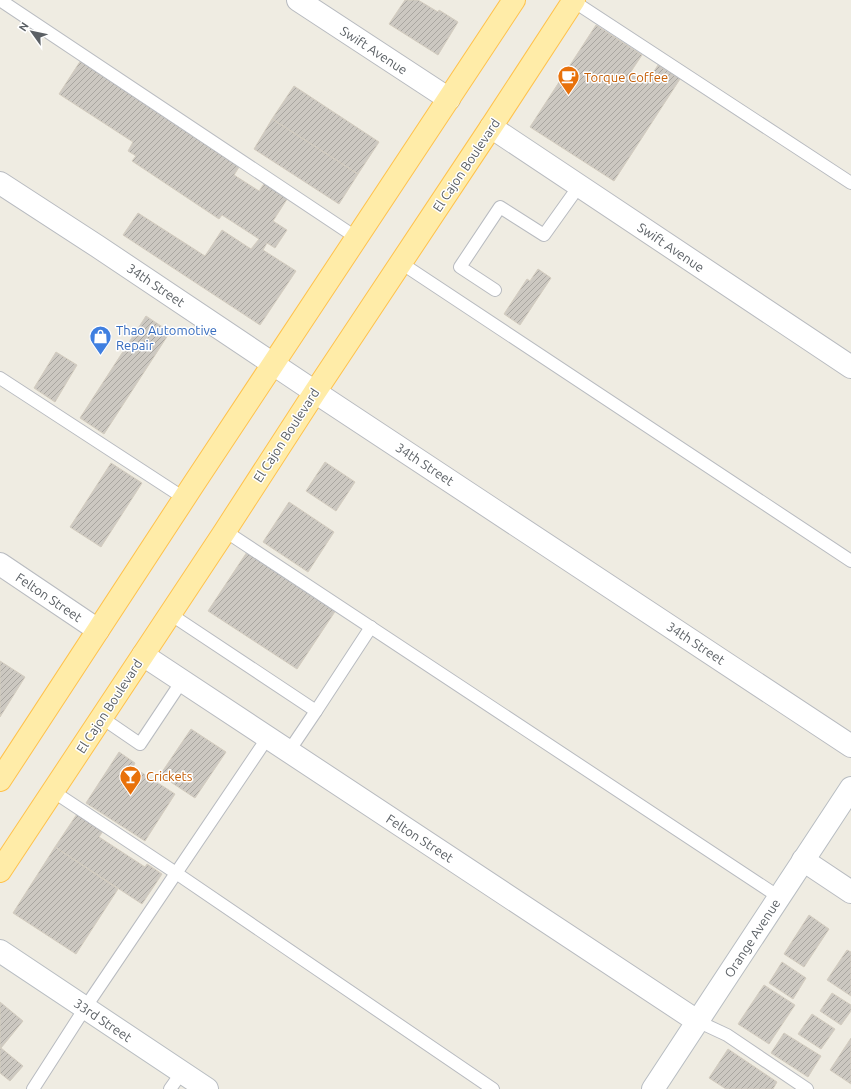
<svg xmlns="http://www.w3.org/2000/svg" width="851" height="1089" font-family="Ubuntu,sans-serif">
  <style>
    .building { fill: url(#building-hatch); stroke: #d4cdc0 }
    .lines { fill: none; stroke-linecap: round; stroke-linejoin: round }
    .lane-casing { stroke: #b8bbc0; stroke-width: 14 }
    .street-casing { stroke: #b8bbc0; stroke-width: 24 }
    .secondary-casing { stroke: #b8bdc2; stroke-width: 24 }
    .primary-casing { stroke: #ffc24c; stroke-width: 24 }
    .lane { stroke: #fff; stroke-width: 12 }
    .street { stroke: #fff; stroke-width: 22 }
    .secondary { stroke: #fff; stroke-width: 22 }
    .primary { stroke: #ffeca8; stroke-width: 22 }
    .labels { text-anchor: middle; dominant-baseline: central; stroke-width: 3; stroke-linejoin: round; paint-order: stroke }
    .street-label { font-size: 13px; fill: #5b6065; stroke: #fff }
    .food-label { font-size: 13px; fill: #c56008; stroke: #fff; text-anchor: start }
    .shop-label { font-size: 13px; fill: #366cbe; stroke: #fff; text-anchor: start }
  </style>
  <defs>
    <pattern id="building-hatch" width="6" height="6" patternUnits="userSpaceOnUse"><rect width="6" height="6" fill="#ccc8c1"/><path d="M-1 1l2-2M0 6l6-6M5 7l2-2" fill="none" stroke="#a9a6a0"/></pattern>
  </defs>
  <rect width="100%" height="100%" fill="#efece2"/>
  <g class="building">
    <polygon points="405,0 418,0 438,12 439,10 458,22 438,55 389,24"/>
    <polygon points="596,25 642,55 630,73 646,84 658,65 680,79 614,181 530,127"/>
    <polygon points="81,60 241,164 234,175 259,191 266,181 289,196 273,221 287,230 275,248 267,243 263,250 296,271 260,325 123,235 138,213 205,256 222,230 251,249 259,239 222,215 219,219 132,161 136,156 128,151 133,142 59,94"/>
    <polygon points="294,86 379,142 358,174 272,119"/>
    <polygon points="272,119 358,174 339,204 254,149"/>
    <polygon points="538,269 551,278 520,325 504,314 527,279 530,281"/>
    <polygon points="146,316 170,332 104,434 80,418"/>
    <polygon points="56,352 77,365 55,402 34,388"/>
    <polygon points="325,462 355,482 336,511 306,491"/>
    <polygon points="111,463 142,483 101,547 70,527"/>
    <polygon points="289,502 334,532 308,572 263,542"/>
    <polygon points="249,549 338,607 297,669 208,611"/>
    <polygon points="0,661 25,677 0,717"/>
    <polygon points="191,729 226,752 195,798 160,775"/>
    <polygon points="119,752 135,763 133,767 175,794 145,841 86,803"/>
    <polygon points="77,814 103,831 99,837 145,867 147,864 162,874 142,904 55,847"/>
    <polygon points="55,847 118,889 76,954 13,913"/>
    <polygon points="809,915 829,929 804,967 784,954"/>
    <polygon points="847,950 851,952 851,996 827,980"/>
    <polygon points="782,962 806,978 793,999 769,983"/>
    <polygon points="764,985 795,1005 769,1044 738,1024"/>
    <polygon points="832,993 851,1005 851,1011 841,1025 820,1011"/>
    <polygon points="0,1002 23,1021 1,1048 23,1066 10,1081 0,1073"/>
    <polygon points="812,1014 835,1029 821,1049 798,1034"/>
    <polygon points="784,1033 821,1056 808,1077 771,1053"/>
    <polygon points="851,1038 851,1084 830,1070"/>
    <polygon points="728,1049 777,1082 773,1089 726,1089 709,1078"/>
  </g>
  <g class="lines">
    <defs>
      <g id="lane">
        <polyline points="0,0 357,238"/>
        <polyline points="573,1 851,183"/>
        <polyline points="401,263 851,561"/>
        <polyline points="495,290 460,267 500,207 544,235 579,186"/>
        <polyline points="0,378 184,498"/>
        <polyline points="225,531 779,897"/>
        <polyline points="170,614 316,711 371,627"/>
        <polyline points="102,718 140,744 182,681"/>
        <polyline points="289,751 316,711"/>
        <polyline points="54,792 176,873 493,1089"/>
        <polyline points="697,1021 727,1035 807,1089"/>
        <polyline points="33,1089 85,1008 268,737"/>
        <polyline points="170,1089 182,1072"/>
      </g>
      <g id="street">
        <polyline points="298,0 449,99"/>
        <polyline points="491,127 851,367"/>
        <polyline points="0,183 97,246 315,392 851,746"/>
        <polyline points="0,564 98,630"/>
        <polyline points="143,655 697,1021"/>
        <polyline points="803,860 851,892"/>
      </g>
      <g id="secondary">
        <polyline points="0,951 207,1089"/>
        <polyline points="653,1089 851,788"/>
      </g>
      <g id="primary">
        <polyline points="0,780 193,485 514,0"/>
        <polyline points="0,871 225,531 315,392 491,127 574,0"/>
      </g>
    </defs>
    <use href="#lane" class="lane-casing"/>
    <use href="#street" class="street-casing"/>
    <use href="#secondary" class="secondary-casing"/>
    <use href="#primary" class="primary-casing"/>
    <use href="#lane" class="lane"/>
    <use href="#street" class="street"/>
    <use href="#secondary" class="secondary"/>
    <use href="#primary" class="primary"/>
  </g>
  <defs>
    <symbol id="cafe-pin" viewBox="-11 -11 22 30"><path d="M0 17L-7.5 6A9.5 9.5 0 1 1 7.5 6Z" fill="#e8710a" stroke="#fff"/><path d="M-5.5-4.5H6V0H3Q3 3.5 0 3.5H-2.5Q-5.5 3.5-5.5 0ZM3-3.2v2h1.7v-2ZM-6 4.5H4V6H-6Z" fill="#fff"/></symbol>
    <symbol id="shop-pin" viewBox="-11 -11 22 30"><path d="M0 17L-7.5 6A9.5 9.5 0 1 1 7.5 6Z" fill="#3f7fe0" stroke="#fff"/><path d="M-5-2.5h2.3a2.7 3.5 0 0 1 5.4 0H5L5.5 6h-11ZM-1.5-2.5h3a1.5 2.3 0 0 0-3 0Z" fill="#fff"/></symbol>
    <symbol id="bar-pin" viewBox="-11 -11 22 30"><path d="M0 17L-7.5 6A9.5 9.5 0 1 1 7.5 6Z" fill="#e8710a" stroke="#fff"/><path d="M-6-5H6L.8 .8V4.5H3.5V6h-7V4.5H-.8V.8Z" fill="#fff"/></symbol>
  </defs>
  <g fill-rule="evenodd">
    <use href="#cafe-pin" x="556" y="64" width="25" height="34"/>
    <use href="#shop-pin" x="88" y="324" width="25" height="34"/>
    <use href="#bar-pin" x="118" y="764" width="25" height="34"/>
  </g>
  <g class="labels">
    <g class="street-label">
      <text transform="translate(374 50) rotate(33)">Swift Avenue</text>
      <text transform="translate(466 165) rotate(-56)">El Cajon Boulevard</text>
      <text transform="translate(671 247) rotate(34)">Swift Avenue</text>
      <text transform="translate(156 285) rotate(34)">34th Street</text>
      <text transform="translate(286 435) rotate(-57)">El Cajon Boulevard</text>
      <text transform="translate(425 464) rotate(33)">34th Street</text>
      <text transform="translate(49 597) rotate(34)">Felton Street</text>
      <text transform="translate(696 643) rotate(33)">34th Street</text>
      <text transform="translate(109 706) rotate(-57)">El Cajon Boulevard</text>
      <text transform="translate(420 838) rotate(33)">Felton Street</text>
      <text transform="translate(752 938) rotate(-57)">Orange Avenue</text>
      <text transform="translate(103 1020) rotate(34)">33rd Street</text>
    </g>
    <g class="food-label">
      <text x="584" y="77">Torque Coffee</text>
      <text x="146" y="776">Crickets</text>
    </g>
    <g class="shop-label">
      <text x="116" y="330">Thao Automotive<tspan x="116" dy="15">Repair</tspan></text>
    </g>
  </g>
  <g transform="translate(32 32) rotate(303)" stroke="#ffffff" stroke-width="3" paint-order="stroke">
  <path d="M0-3L7 15L0 10L-7 15Z" fill="#5b6065"/>
  <text y="-6" font-size="11" font-weight="bold" text-anchor="middle" fill="#5b6065">N</text>
  </g>
</svg>
